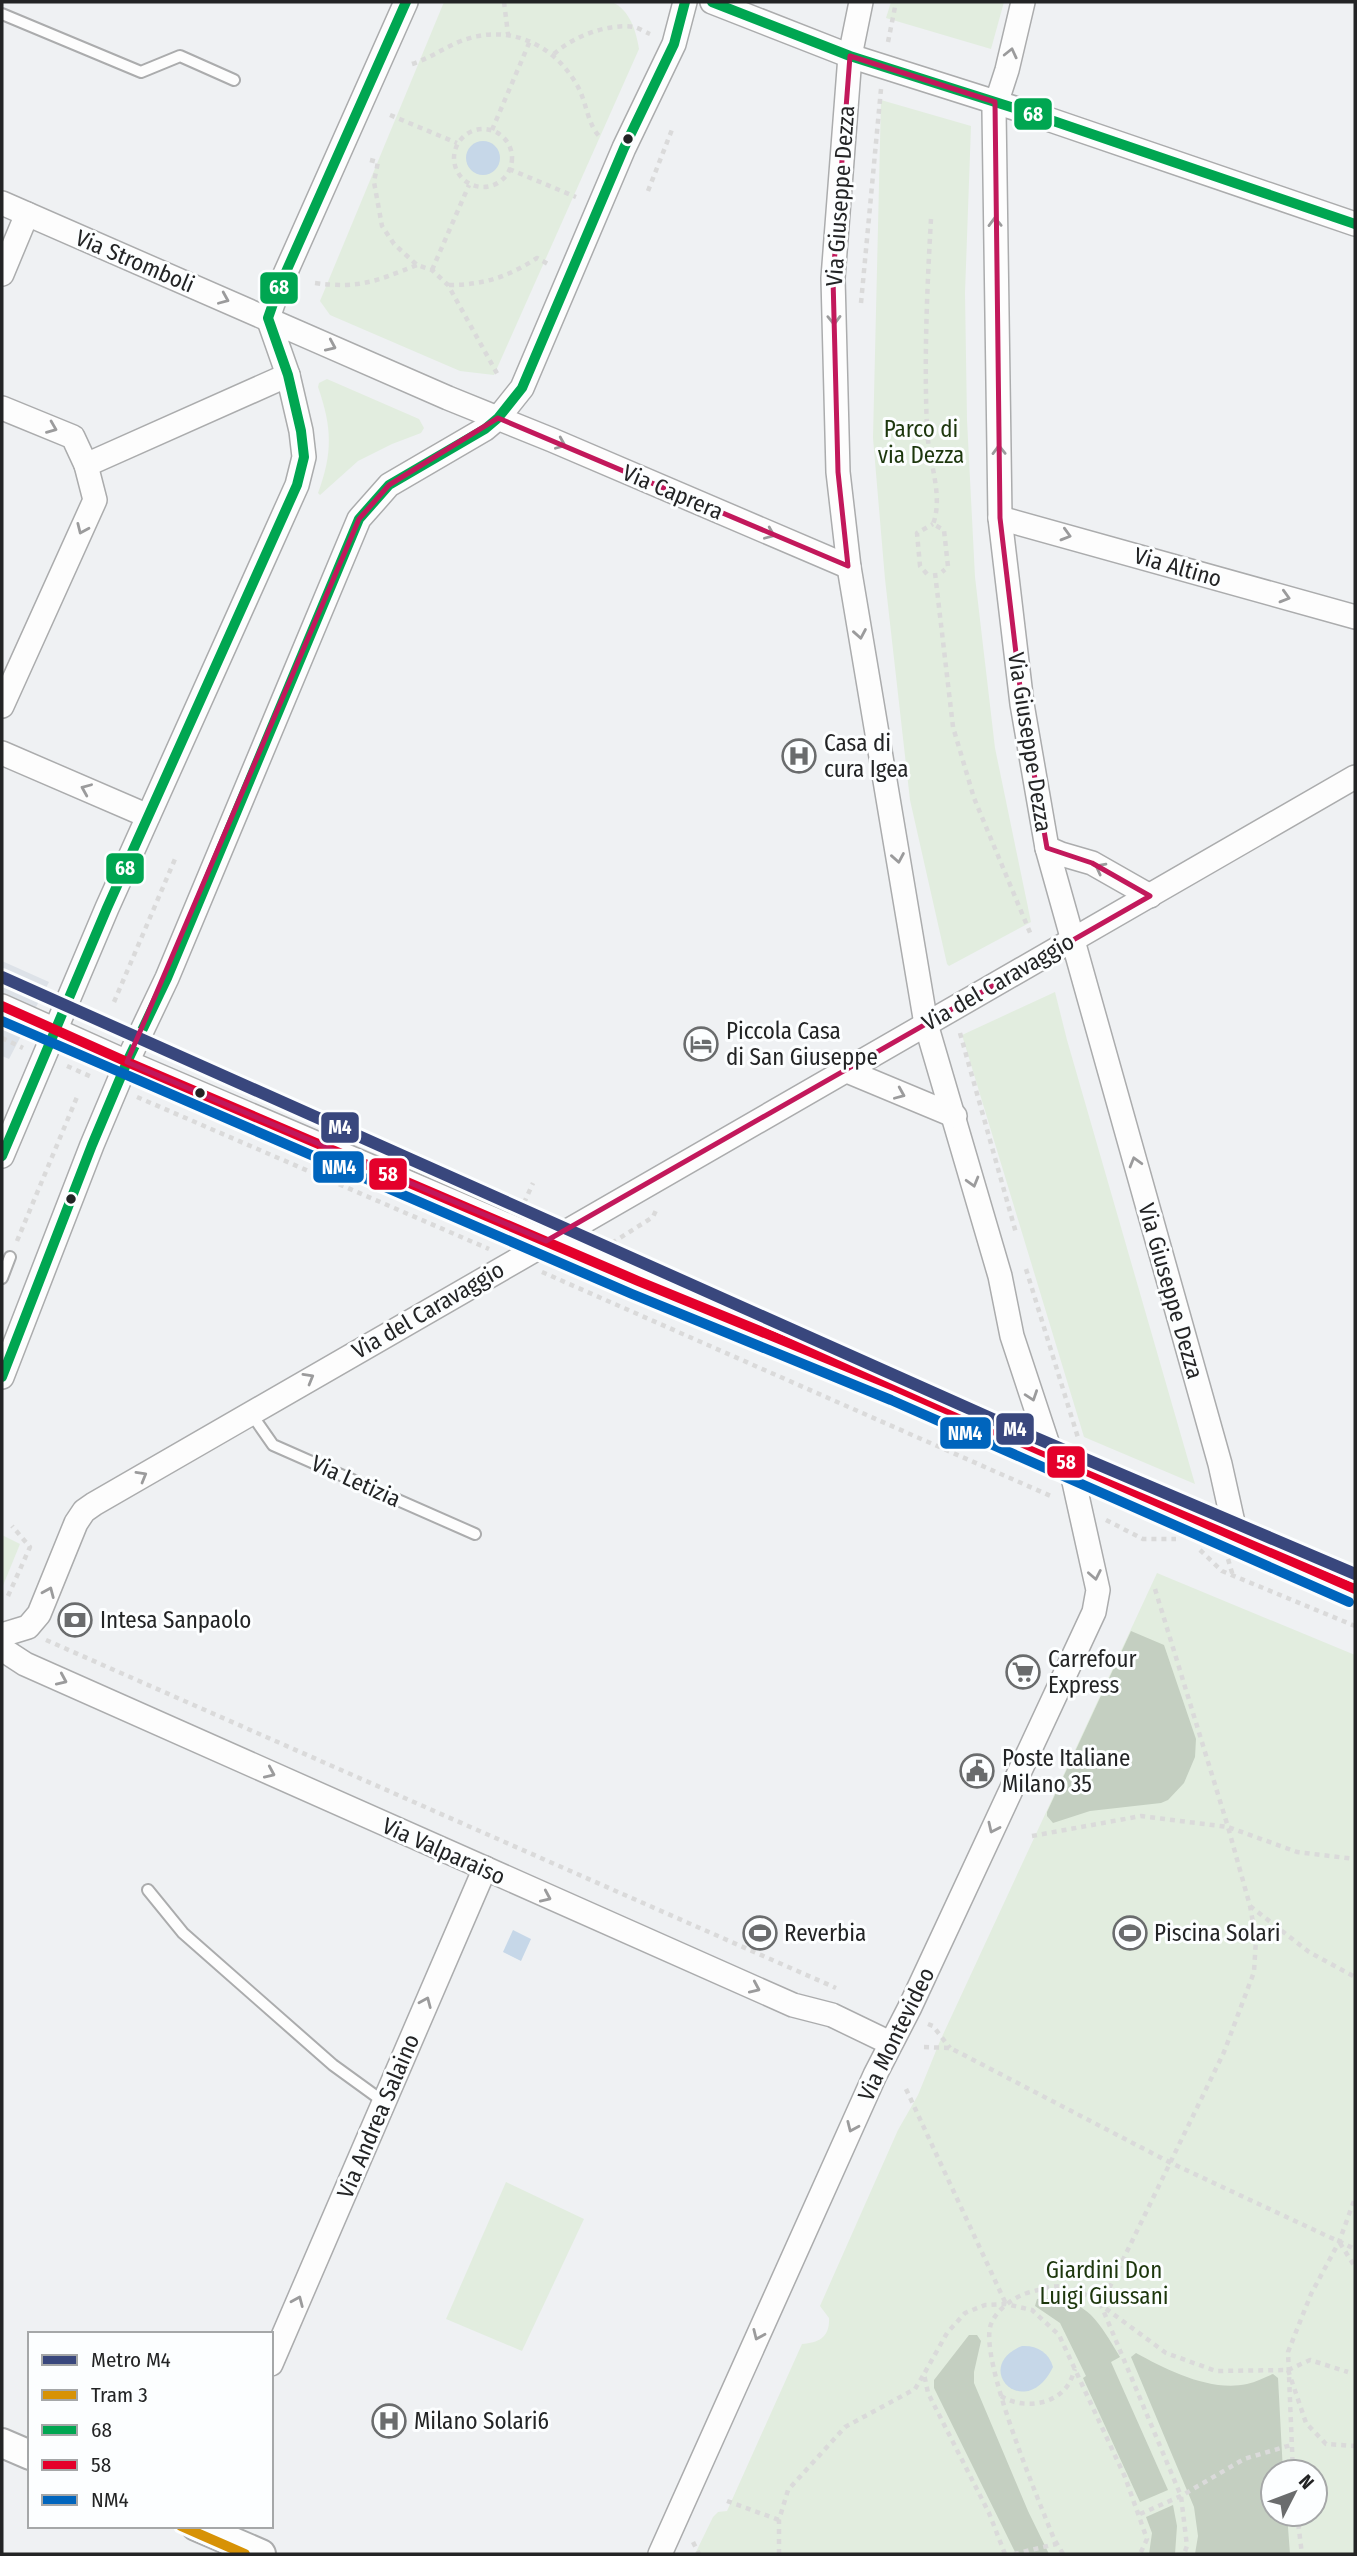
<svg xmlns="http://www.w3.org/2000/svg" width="1357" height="2556" font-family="'Fira Sans Condensed',sans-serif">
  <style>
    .built { fill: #dde2e8 }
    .green { fill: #e2eddf; fill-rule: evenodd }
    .forest { fill: #c4cfc1 }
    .water { fill: #c6d7e8 }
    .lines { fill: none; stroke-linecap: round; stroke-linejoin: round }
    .service-casing { stroke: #abacad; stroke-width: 14 }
    .minor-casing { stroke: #abacad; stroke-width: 26 }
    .tertiary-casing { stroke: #abacad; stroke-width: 32 }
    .path { stroke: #dadada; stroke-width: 4.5; stroke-dasharray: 5 5; stroke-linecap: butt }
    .service { stroke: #fdfdfd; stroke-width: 10 }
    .minor { stroke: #fdfdfd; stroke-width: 23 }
    .tertiary { stroke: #fdfdfd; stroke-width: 28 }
    .bus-1-casing { stroke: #fcfeff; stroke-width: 16 }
    .bus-2-casing { stroke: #fcfeff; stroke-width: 16 }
    .bus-3-casing { stroke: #fcfeff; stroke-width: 16 }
    .bus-1 { stroke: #00a651; stroke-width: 10 }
    .bus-2 { stroke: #e4002b; stroke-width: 10 }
    .bus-3 { stroke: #0065bd; stroke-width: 10 }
    .tram-1-casing { stroke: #fcfeff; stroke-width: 16 }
    .tram-1 { stroke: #d79206; stroke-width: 10 }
    .metro-1-casing { stroke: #fcfeff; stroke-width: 18 }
    .metro-1 { stroke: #39477d; stroke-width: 12 }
    .oneway { stroke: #9b9b9c }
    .marked { fill: none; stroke: #c2185b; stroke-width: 5; stroke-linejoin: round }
    .bus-dot { fill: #232425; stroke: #fcfeff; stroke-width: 2.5 }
    .labels { text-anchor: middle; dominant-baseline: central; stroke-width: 6; stroke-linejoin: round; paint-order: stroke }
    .street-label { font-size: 23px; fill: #232425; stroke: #fcfeff }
    .park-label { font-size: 23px; fill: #1d370d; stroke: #fcfeff }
    .poi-label { font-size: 23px; fill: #232425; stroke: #fcfeff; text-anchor: start }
    .line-badge { stroke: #fcfeff; stroke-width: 2.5 }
    .badge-label { font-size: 19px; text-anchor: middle; font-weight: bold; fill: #fff }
  </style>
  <rect width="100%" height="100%" fill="#eff1f3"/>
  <polygon class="built" points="2,961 49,982 9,1059 2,1056"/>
  <g class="green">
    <path d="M 444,2 L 612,2 C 630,10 636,31 639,49 L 494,375 L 460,371 L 330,315 L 320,301 Z"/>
    <polygon points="891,2 1004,2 991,49 886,18"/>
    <polygon points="881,100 971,126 965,293 967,420 975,577 995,748 1031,922 949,966 947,964 910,800 885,579 873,438"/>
    <path d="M 327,379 L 419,419 L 424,428 L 421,433 L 392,444 L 358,461 L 320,495 L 318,493 C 333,453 332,427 318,387 L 319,383 Z"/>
    <polygon points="1055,992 1067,1040 1195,1484 1084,1437 962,1035"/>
    <polygon points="2,1535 20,1544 2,1588"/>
    <path d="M 1157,1573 L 1355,1655 L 1355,2554 L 695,2554 L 713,2517 L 718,2512 L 727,2511 L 802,2344 C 819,2343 830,2337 829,2318 L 820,2306 L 898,2130 L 918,2095 L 940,2041 ZM 1273,2472 L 1315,2472 L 1315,2514 L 1273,2514 Z"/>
    <polygon points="506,2182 584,2219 522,2351 446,2319"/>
  </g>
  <g class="forest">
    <polygon points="1131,1631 1164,1645 1196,1739 1195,1757 1184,1783 1168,1800 1161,1803 1090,1811 1053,1823 1047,1816 1047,1812"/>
    <path d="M 1037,2299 C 1086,2295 1098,2321 1120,2357 L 1111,2362 L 1168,2490 L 1140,2502 L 1083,2378 L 1086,2376 L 1060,2323 L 1035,2306 Z"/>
    <polygon points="969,2335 977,2335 981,2341 974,2372 974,2383 1028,2511 1049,2554 1016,2554 934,2388 934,2380"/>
    <path d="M 1136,2353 C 1167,2370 1210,2392 1247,2384 C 1256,2382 1265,2377 1273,2374 L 1278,2378 L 1283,2472 L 1273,2472 L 1273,2514 L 1287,2514 L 1290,2554 L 1195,2554 L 1198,2536 L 1194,2507 L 1131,2357 Z"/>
    <polygon points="1173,2505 1177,2526 1175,2554 1149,2554 1152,2533 1146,2517"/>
  </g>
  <g class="water">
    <circle cx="483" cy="158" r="17"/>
    <polygon points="513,1930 531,1939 521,1961 503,1952"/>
    <path d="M 1022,2346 C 1036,2345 1049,2352 1053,2367 C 1025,2424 970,2367 1022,2346 Z"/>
  </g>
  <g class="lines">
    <defs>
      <g id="service">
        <polyline points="2,14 141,72 180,56 234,80"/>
        <polyline points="2,1278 10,1257"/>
        <polyline points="250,1412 273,1445 475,1534"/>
        <polyline points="148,1890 183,1933 333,2065 384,2102"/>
      </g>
      <g id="minor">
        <polyline points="712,2 850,56 1033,114 1355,224"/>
        <polyline points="861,2 850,56 833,278 838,472 849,567 926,1024 1000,1276 1012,1336 1052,1457"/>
        <polyline points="1023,2 1007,70 994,110 1000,518 1022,704 1047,848 1220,1464 1236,1536"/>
        <polyline points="2,203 448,398 552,440 849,567"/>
        <polyline points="2,274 27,214"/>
        <polyline points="2,408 73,437 86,465 95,500 2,706"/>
        <polyline points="86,465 288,375"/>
        <polyline points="1000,518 1355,617"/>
        <polyline points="2,753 148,816"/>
        <polyline points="1047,848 1061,854 1092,863 1150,896"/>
        <polyline points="2,1006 127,1062 638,1281 896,1387 1355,1589"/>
        <polyline points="847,1071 955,1116"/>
        <polyline points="2,1156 107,908 297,485 304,457 301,431 288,375 268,318 277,292 406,2"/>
        <polyline points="2,1377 92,1145 127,1062 167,978 359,519 389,485 485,429 498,418 522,388 624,148 674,44 685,2"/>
        <polyline points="2,1635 28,1627 39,1614 76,1523 84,1511 94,1504 1355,777"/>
        <polyline points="2,1649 25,1664 793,2005 832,2015 890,2043"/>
        <polyline points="271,2364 485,1868"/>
        <polyline points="660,2554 875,2075 910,2007 1094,1612 1098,1590 1070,1464"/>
      </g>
      <g id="tertiary">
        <polyline points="2,2443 30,2455"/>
        <polyline points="196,2526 261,2554"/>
      </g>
    </defs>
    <use href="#service" class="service-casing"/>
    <use href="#minor" class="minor-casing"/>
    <use href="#tertiary" class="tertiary-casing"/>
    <g class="path">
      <polyline points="504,2 508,34"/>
      <polyline points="888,42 896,2"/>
      <path d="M 554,54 C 572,37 608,23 634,27 C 639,28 645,32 650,34"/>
      <path d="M 412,64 C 430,58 444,48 461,41 C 507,23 553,43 577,85 C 587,102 587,125 601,138"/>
      <polyline points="390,115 457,143"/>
      <circle cx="483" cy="158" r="29"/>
      <polyline points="492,130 530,41"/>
      <polyline points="370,160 378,162 374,182 382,226 394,244 417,265 432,270 448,285 499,377"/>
      <polyline points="509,169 576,197"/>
      <polyline points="648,191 673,127"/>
      <path d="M 931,219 C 927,289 924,359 927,429 C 928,460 944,495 933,524 L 944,530 L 948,567 L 942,572"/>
      <polyline points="432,270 469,185"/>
      <path d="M 315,283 C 360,289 376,281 417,265"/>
      <path d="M 449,285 C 483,285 508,277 537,258 L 548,264"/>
      <polyline points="861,303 881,89"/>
      <polyline points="935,573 953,727 974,798 1031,935"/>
      <polyline points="927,574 920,566 917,533 933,524"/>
      <polyline points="114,1002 175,859"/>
      <polyline points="960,1033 1016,1233"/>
      <polyline points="2,1038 23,1048"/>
      <polyline points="67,1066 94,1078"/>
      <polyline points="137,1097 489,1249"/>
      <polyline points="524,1203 533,1183"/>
      <polyline points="17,1241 77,1097"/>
      <polyline points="612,1243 653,1217 657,1208"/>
      <polyline points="1026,1269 1079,1441"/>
      <polyline points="542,1272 1053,1497"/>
      <polyline points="1106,1520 1143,1539 1176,1539"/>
      <polyline points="1200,1550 1222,1571 1355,1626"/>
      <polyline points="1228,1559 1233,1576"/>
      <polyline points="1155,1589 1228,1827 1297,1852 1355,1859"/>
      <polyline points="8,1596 30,1547 12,1526"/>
      <polyline points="46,1640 836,1988"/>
      <polyline points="1032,1836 1141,1816 1228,1827 1250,1906 1256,1939 1254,1972 1224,2052 1101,2305 1166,2353 1216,2371 1288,2370 1306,2423 1326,2444 1355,2446"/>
      <polyline points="1250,1906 1309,1952 1355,1977"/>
      <polyline points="928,2024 933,2026 950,2048"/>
      <polyline points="924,2047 950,2048 962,2054 1171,2163 1355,2249"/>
      <polyline points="906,2089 1006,2304"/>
      <polyline points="1340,2243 1355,2267"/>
      <polyline points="1288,2370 1310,2360 1348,2372"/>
      <path d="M 1001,2396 C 1021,2409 1054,2406 1068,2385 C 1071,2381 1073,2374 1075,2369"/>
      <polyline points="1293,2472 1288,2352 1311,2294 1339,2242 1355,2198"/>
      <polyline points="727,2501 779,2520"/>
      <polyline points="1140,2514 1181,2496 1244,2459 1291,2445"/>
      <polyline points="1297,2514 1302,2554"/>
      <polyline points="693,2542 699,2554"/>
      <polyline points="779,2554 779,2520 788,2490 845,2427 915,2389 924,2374"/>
      <polyline points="1005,2554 989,2513 928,2393 924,2374 947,2333 965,2313 985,2305 1006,2304 1032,2310 1059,2335 1125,2477 1147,2539 1140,2554"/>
      <polyline points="1014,2554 1056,2544"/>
      <path d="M 1063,2554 L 1054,2539 C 1039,2501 978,2357 991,2324 C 997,2309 1013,2298 1027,2293 C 1065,2282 1069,2283 1101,2305 L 1181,2496 L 1187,2546 L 1184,2554"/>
    </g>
    <use href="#service" class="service"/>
    <use href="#minor" class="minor"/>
    <use href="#tertiary" class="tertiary"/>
    <defs>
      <g id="bus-1">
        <polyline points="712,2 850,56 1033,114 1355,224"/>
        <polyline points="2,1156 107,908 297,485 304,457 301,431 288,375 268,318 277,292 406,2"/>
        <polyline points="2,1377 92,1145 127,1062 167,978 359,519 389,485 485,429 498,418 522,388 624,148 674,44 685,2"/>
      </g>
      <polyline id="bus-2" points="2,1006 127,1062 638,1281 896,1387 1355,1589"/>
      <polyline id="bus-3" points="2,1021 632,1294 891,1400 1349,1602"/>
    </defs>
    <use href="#bus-1" class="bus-1-casing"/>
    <use href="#bus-2" class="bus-2-casing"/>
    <use href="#bus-3" class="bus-3-casing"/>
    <use href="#bus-1" class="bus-1"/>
    <use href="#bus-2" class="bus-2"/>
    <use href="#bus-3" class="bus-3"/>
    <defs>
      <polyline id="tram-1" points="181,2526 245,2554"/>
    </defs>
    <use href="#tram-1" class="tram-1-casing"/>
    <use href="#tram-1" class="tram-1"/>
    <defs>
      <polyline id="metro-1" points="2,977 1015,1429 1355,1574"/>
    </defs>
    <use href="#metro-1" class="metro-1-casing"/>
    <use href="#metro-1" class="metro-1"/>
  </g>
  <defs><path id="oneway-chevron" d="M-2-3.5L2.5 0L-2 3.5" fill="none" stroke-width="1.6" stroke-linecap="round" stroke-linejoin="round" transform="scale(1.75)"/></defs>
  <g class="oneway">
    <use href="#oneway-chevron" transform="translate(1011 53) rotate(-77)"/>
    <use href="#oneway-chevron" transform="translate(995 222) rotate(-91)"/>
    <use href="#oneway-chevron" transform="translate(224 299) rotate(23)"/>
    <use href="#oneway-chevron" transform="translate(834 320) rotate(89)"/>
    <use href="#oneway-chevron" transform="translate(331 346) rotate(24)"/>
    <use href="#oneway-chevron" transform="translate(52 428) rotate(22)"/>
    <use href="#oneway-chevron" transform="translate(561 444) rotate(23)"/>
    <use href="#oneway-chevron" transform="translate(999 450) rotate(-91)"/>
    <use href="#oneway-chevron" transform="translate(82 529) rotate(114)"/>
    <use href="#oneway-chevron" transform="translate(770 534) rotate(23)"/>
    <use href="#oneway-chevron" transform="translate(1066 535) rotate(16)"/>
    <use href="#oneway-chevron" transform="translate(1285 597) rotate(16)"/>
    <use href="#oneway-chevron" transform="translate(860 634) rotate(80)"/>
    <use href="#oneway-chevron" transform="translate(86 789) rotate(-157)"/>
    <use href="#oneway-chevron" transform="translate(898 858) rotate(80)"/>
    <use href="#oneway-chevron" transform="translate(1100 868) rotate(-152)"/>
    <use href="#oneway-chevron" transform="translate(900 1094) rotate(23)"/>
    <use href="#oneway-chevron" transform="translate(1135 1162) rotate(-106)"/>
    <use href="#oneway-chevron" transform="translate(973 1182) rotate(74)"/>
    <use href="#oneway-chevron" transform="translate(309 1378) rotate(-30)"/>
    <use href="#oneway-chevron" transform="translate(1032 1396) rotate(71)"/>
    <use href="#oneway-chevron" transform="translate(142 1476) rotate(-30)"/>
    <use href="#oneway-chevron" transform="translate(1095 1575) rotate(79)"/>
    <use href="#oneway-chevron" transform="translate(49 1592) rotate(-67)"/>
    <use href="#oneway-chevron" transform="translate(62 1680) rotate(24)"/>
    <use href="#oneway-chevron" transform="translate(270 1773) rotate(24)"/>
    <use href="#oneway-chevron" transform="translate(993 1828) rotate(115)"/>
    <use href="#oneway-chevron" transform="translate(546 1897) rotate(24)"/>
    <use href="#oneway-chevron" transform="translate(755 1988) rotate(24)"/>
    <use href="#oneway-chevron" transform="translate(426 2002) rotate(-67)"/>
    <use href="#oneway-chevron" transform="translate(852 2127) rotate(114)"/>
    <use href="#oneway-chevron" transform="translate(298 2301) rotate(-67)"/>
    <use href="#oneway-chevron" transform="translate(758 2335) rotate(114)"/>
  </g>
  <path class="marked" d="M 850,56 L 995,102 L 1000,518 L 1022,704 L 1047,848 L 1092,863 L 1150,896 L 546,1241 L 127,1062 L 359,519 L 389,485 L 498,418 L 848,566 L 838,472 L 833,278 Z"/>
  <defs>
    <symbol id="hospital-ring" viewBox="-11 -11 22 22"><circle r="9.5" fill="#fcfeff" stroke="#6a6c6d" stroke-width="1.5"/><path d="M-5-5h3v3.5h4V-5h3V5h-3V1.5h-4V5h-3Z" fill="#6a6c6d"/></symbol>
    <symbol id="hotel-ring" viewBox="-11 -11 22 22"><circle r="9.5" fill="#fcfeff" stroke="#6a6c6d" stroke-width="1.5"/><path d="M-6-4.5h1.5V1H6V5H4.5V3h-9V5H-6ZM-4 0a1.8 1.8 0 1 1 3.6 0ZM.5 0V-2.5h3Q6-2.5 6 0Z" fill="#6a6c6d"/></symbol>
    <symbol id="bank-ring" viewBox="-11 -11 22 22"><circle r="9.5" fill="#fcfeff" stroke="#6a6c6d" stroke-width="1.5"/><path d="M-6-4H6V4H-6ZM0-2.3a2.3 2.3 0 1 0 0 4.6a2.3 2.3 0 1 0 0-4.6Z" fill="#6a6c6d"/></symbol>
    <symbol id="supermarket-ring" viewBox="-11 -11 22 22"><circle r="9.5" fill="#fcfeff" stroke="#6a6c6d" stroke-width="1.5"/><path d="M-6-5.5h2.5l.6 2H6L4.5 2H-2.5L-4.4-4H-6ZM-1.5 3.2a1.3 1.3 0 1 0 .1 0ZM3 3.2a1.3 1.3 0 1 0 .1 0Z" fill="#6a6c6d"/></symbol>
    <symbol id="civic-ring" viewBox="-11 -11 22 22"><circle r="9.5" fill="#fcfeff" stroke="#6a6c6d" stroke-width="1.5"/><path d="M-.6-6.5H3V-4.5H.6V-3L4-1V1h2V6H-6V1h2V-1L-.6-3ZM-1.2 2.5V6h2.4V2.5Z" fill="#6a6c6d"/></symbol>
    <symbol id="stadium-ring" viewBox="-11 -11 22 22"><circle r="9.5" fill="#fcfeff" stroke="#6a6c6d" stroke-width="1.5"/><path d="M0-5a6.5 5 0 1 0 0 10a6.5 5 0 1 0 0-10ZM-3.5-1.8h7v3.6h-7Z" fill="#6a6c6d"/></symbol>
  </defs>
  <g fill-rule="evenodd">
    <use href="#hospital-ring" x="780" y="737" width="38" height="38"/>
    <use href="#hotel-ring" x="682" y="1025" width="38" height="38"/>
    <use href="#bank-ring" x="56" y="1601" width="38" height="38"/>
    <use href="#supermarket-ring" x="1004" y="1653" width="38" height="38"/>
    <use href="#civic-ring" x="958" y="1752" width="38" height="38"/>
    <use href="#stadium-ring" x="741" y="1914" width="38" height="38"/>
    <use href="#stadium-ring" x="1111" y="1914" width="38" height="38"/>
    <use href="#hospital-ring" x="370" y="2402" width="38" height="38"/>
  </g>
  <g class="bus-dot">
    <circle cx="628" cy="139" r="6"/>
    <circle cx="200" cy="1093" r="6"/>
    <circle cx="71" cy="1199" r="6"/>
  </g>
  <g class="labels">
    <g class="street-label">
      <text transform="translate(840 196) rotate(-86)">Via Giuseppe Dezza</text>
      <text transform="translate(135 261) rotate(23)">Via Stromboli</text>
      <text transform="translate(673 492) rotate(23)">Via Caprera</text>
      <text transform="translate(1178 567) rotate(16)">Via Altino</text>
      <text transform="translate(1030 742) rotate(81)">Via Giuseppe Dezza</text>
      <text transform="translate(998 982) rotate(-30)">Via del Caravaggio</text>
      <text transform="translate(1171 1291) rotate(74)">Via Giuseppe Dezza</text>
      <text transform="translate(428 1310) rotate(-30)">Via del Caravaggio</text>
      <text transform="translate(356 1481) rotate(24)">Via Letizia</text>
      <text transform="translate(444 1851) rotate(24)">Via Valparaiso</text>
      <text transform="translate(896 2034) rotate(-64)">Via Montevideo</text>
      <text transform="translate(378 2116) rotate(-67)">Via Andrea Salaino</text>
    </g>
    <g class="park-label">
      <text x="921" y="429">Parco di<tspan x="921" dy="26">via Dezza</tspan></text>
      <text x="1104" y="2270">Giardini Don<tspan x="1104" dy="26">Luigi Giussani</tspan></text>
    </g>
    <g class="poi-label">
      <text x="824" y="743">Casa di<tspan x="824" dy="26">cura Igea</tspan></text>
      <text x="726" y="1031">Piccola Casa<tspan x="726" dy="26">di San Giuseppe</tspan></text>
      <text x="100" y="1620">Intesa Sanpaolo</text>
      <text x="1048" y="1659">Carrefour<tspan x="1048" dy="26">Express</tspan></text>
      <text x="1002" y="1758">Poste Italiane<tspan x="1002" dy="26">Milano 35</tspan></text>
      <text x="784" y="1933">Reverbia</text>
      <text x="1154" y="1933">Piscina Solari</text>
      <text x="414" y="2421">Milano Solari6</text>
    </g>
  </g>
  <g class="line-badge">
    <rect x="1013" y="97" width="40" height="34" rx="7" fill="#00a651"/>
    <rect x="259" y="271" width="40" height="34" rx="7" fill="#00a651"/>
    <rect x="105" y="852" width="40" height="33" rx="7" fill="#00a651"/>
    <rect x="320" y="1111" width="40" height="33" rx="7" fill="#39477d"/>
    <rect x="312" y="1150" width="53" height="34" rx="7" fill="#0065bd"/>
    <rect x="368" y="1157" width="40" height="34" rx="7" fill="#e4002b"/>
    <rect x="995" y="1412" width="40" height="34" rx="7" fill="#39477d"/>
    <rect x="939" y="1416" width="53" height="34" rx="7" fill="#0065bd"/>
    <rect x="1046" y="1445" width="40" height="34" rx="7" fill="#e4002b"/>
  </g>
  <g class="badge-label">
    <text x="1033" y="121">68</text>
    <text x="279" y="294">68</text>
    <text x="125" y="875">68</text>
    <text x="340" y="1134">M4</text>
    <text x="339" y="1174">NM4</text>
    <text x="388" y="1181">58</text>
    <text x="1015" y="1436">M4</text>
    <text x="965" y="1440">NM4</text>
    <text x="1066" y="1469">58</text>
  </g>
  <rect width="1357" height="2556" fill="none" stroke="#232425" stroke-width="7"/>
  <rect x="28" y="2332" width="245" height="196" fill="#fcfeff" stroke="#a5a7a8" stroke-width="2"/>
  <rect x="42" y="2355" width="35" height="10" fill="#39477d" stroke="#a5a7a8" stroke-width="2"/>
  <text x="91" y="2367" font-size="21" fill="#232425">Metro M4</text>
  <rect x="42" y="2390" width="35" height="10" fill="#d79206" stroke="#a5a7a8" stroke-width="2"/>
  <text x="91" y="2402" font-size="21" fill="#232425">Tram 3</text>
  <rect x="42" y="2425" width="35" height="10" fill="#00a651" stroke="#a5a7a8" stroke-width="2"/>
  <text x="91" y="2437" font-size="21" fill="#232425">68</text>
  <rect x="42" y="2460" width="35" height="10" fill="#e4002b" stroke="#a5a7a8" stroke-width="2"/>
  <text x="91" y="2472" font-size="21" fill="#232425">58</text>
  <rect x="42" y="2495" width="35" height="10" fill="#0065bd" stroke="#a5a7a8" stroke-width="2"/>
  <text x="91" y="2507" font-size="21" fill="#232425">NM4</text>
  <g transform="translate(1294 2493) rotate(48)"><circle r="33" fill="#fcfeff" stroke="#a5a7a8" stroke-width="2"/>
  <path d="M0-5L12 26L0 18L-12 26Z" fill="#6a6c6d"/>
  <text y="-10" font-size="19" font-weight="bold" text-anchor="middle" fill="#232425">N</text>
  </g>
</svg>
